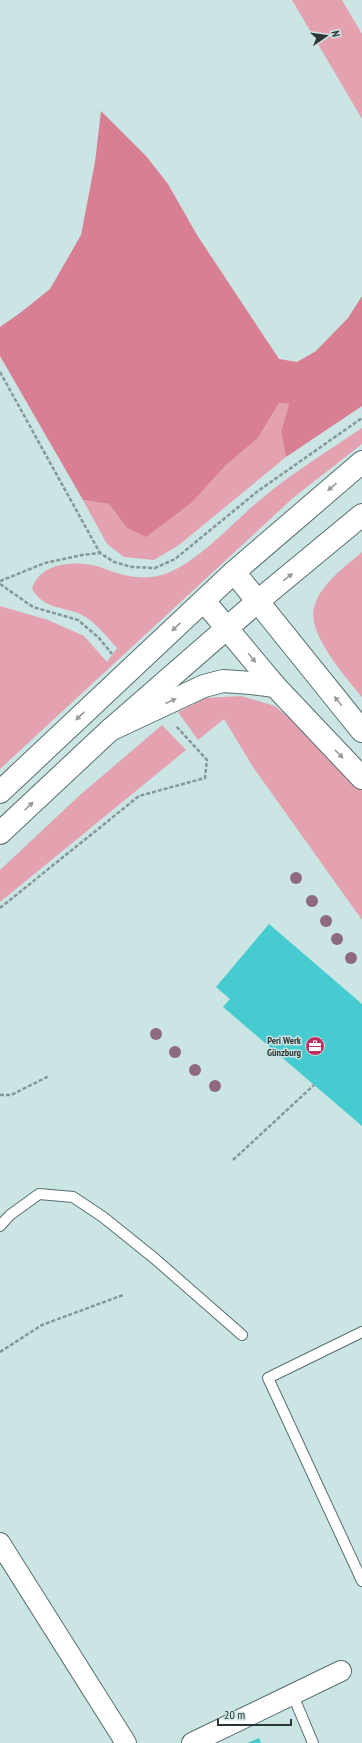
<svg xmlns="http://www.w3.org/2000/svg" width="362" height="1743" font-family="'PT Sans Narrow',sans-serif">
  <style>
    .green { fill: #e4a2b0 }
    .forest { fill: #d87f94 }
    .building { fill: #46ccd0 }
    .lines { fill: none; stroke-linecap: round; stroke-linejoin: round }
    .service-casing { stroke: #596f70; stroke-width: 12 }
    .minor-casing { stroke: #596f70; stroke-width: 22 }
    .primary-casing { stroke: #596f70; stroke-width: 24 }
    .motorway-casing { stroke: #596f70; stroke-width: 24 }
    .path { stroke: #859797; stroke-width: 2.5; stroke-dasharray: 4 2; stroke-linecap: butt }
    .service { stroke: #fff; stroke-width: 10 }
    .minor { stroke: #fff; stroke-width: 20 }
    .primary { stroke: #fff; stroke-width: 22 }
    .motorway { stroke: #fff; stroke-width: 22 }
    .tree { fill: #8d6a7d }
    .oneway { fill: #959a9a }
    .labels { text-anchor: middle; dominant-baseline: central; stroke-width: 3; stroke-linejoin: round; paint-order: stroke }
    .poi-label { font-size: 10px; font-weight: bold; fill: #2b3535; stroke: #cbe4e4; text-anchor: end }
  </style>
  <rect width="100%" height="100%" fill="#cbe4e4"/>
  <g class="green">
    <polygon points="292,0 342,0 362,34 362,119"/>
    <polygon points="279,403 289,404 281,432 286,457 179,545 154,560 124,557 107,544 83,500 109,504 126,527 225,466 258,438"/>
    <path d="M 362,428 L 362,444 L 294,497 L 0,769 L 0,606 L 48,620 L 84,636 L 107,662 L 117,648 C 106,636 95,621 80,614 C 61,606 44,609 32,589 C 40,562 76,560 100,567 C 109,570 118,574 129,576 C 138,578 152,578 162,575 C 197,564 232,523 260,500 C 292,473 328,451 362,428 Z"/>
    <path d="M 362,552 L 362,697 C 346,677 304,631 315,604 C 323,582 345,567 362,552 Z"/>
    <polygon points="241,696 275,706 330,753 362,787 362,920 253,767 224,719 198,740 178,712 206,698"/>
    <polygon points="162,725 186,750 0,902 0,870 80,795"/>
  </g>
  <polygon class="forest" points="101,111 146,156 168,184 197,235 279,359 297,362 316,351 348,318 362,296 362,406 286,457 281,432 289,404 279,403 258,438 225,466 191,503 146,537 126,527 109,504 83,500 0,356 0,327 20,313 50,289 81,235 95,162"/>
  <g class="building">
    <polygon points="269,924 362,1004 362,1126 223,1007 230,999 216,987"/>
    <polygon points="259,1738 261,1743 247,1743"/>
  </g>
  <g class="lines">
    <defs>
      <g id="service">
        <polyline points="0,1226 10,1215 39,1194 73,1197 103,1217 154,1258 242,1335"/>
        <polyline points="362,1332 268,1378 362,1581"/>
        <polyline points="292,1693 313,1743"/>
      </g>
      <g id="minor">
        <polyline points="0,1543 126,1743"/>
        <polyline points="192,1743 341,1671"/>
      </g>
      <g id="primary">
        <polyline points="0,792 234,572 362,462"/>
        <polyline points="0,833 110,730 258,601 362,515"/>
      </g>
      <g id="motorway">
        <polyline points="234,572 362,731"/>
        <polyline points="204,601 275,686 362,778"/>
        <polyline points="110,730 204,686 223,681 251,683 275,686"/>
      </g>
    </defs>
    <use href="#service" class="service-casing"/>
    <use href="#minor" class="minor-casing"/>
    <use href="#primary" class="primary-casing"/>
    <use href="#motorway" class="motorway-casing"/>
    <g class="path">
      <polyline points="0,372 100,553"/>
      <polyline points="0,581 45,563 82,555 100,553 114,562 132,567 155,568 175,559 258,491 362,418"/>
      <polyline points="0,584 33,607 78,620 99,638 112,654"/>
      <polyline points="0,908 139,796 205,778 207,760 176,726"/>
      <polyline points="0,1095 11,1095 49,1076"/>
      <polyline points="233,1160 314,1085"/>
      <polyline points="0,1352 42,1325 123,1295"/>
    </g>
    <use href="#service" class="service"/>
    <use href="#minor" class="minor"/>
    <use href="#primary" class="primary"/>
    <use href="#motorway" class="motorway"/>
  </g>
  <g class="tree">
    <circle cx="296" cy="878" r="6"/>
    <circle cx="312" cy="901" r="6"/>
    <circle cx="326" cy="921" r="6"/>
    <circle cx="337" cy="939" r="6"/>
    <circle cx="351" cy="958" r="6"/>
    <circle cx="156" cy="1034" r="6"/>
    <circle cx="175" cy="1052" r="6"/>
    <circle cx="195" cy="1070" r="6"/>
    <circle cx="215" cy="1086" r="6"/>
  </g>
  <defs><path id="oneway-solid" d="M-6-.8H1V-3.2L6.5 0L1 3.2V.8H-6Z"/></defs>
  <g class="oneway">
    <use href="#oneway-solid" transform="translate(332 487) rotate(139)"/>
    <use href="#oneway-solid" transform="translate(288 577) rotate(-39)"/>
    <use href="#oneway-solid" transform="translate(176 627) rotate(137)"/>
    <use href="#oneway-solid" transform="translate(252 658) rotate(51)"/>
    <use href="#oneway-solid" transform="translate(171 701) rotate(-25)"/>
    <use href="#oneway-solid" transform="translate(338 701) rotate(-129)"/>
    <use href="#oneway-solid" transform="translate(80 716) rotate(137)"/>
    <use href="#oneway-solid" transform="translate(339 754) rotate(46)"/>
    <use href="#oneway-solid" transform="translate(29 806) rotate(-43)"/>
  </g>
  <defs>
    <symbol id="office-disc" viewBox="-11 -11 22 22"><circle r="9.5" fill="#bc2f60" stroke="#cbe4e4"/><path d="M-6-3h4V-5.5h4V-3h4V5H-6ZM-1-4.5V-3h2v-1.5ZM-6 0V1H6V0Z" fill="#fff"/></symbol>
  </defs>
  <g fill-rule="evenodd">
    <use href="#office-disc" x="304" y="1035" width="22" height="22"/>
  </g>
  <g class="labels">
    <g class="poi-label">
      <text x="301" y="1040">Peri Werk<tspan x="301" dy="12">Günzburg</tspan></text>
    </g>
  </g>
  <g transform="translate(326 36) rotate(77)" stroke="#cbe4e4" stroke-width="3" paint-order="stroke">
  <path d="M0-3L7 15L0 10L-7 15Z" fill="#2b3535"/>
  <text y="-6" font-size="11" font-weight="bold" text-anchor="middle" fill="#2b3535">N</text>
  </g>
  <path d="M218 1719v6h73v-6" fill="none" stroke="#2b3535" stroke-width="2"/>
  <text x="224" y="1719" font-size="12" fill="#2b3535" stroke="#cbe4e4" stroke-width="3" paint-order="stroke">20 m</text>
</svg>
